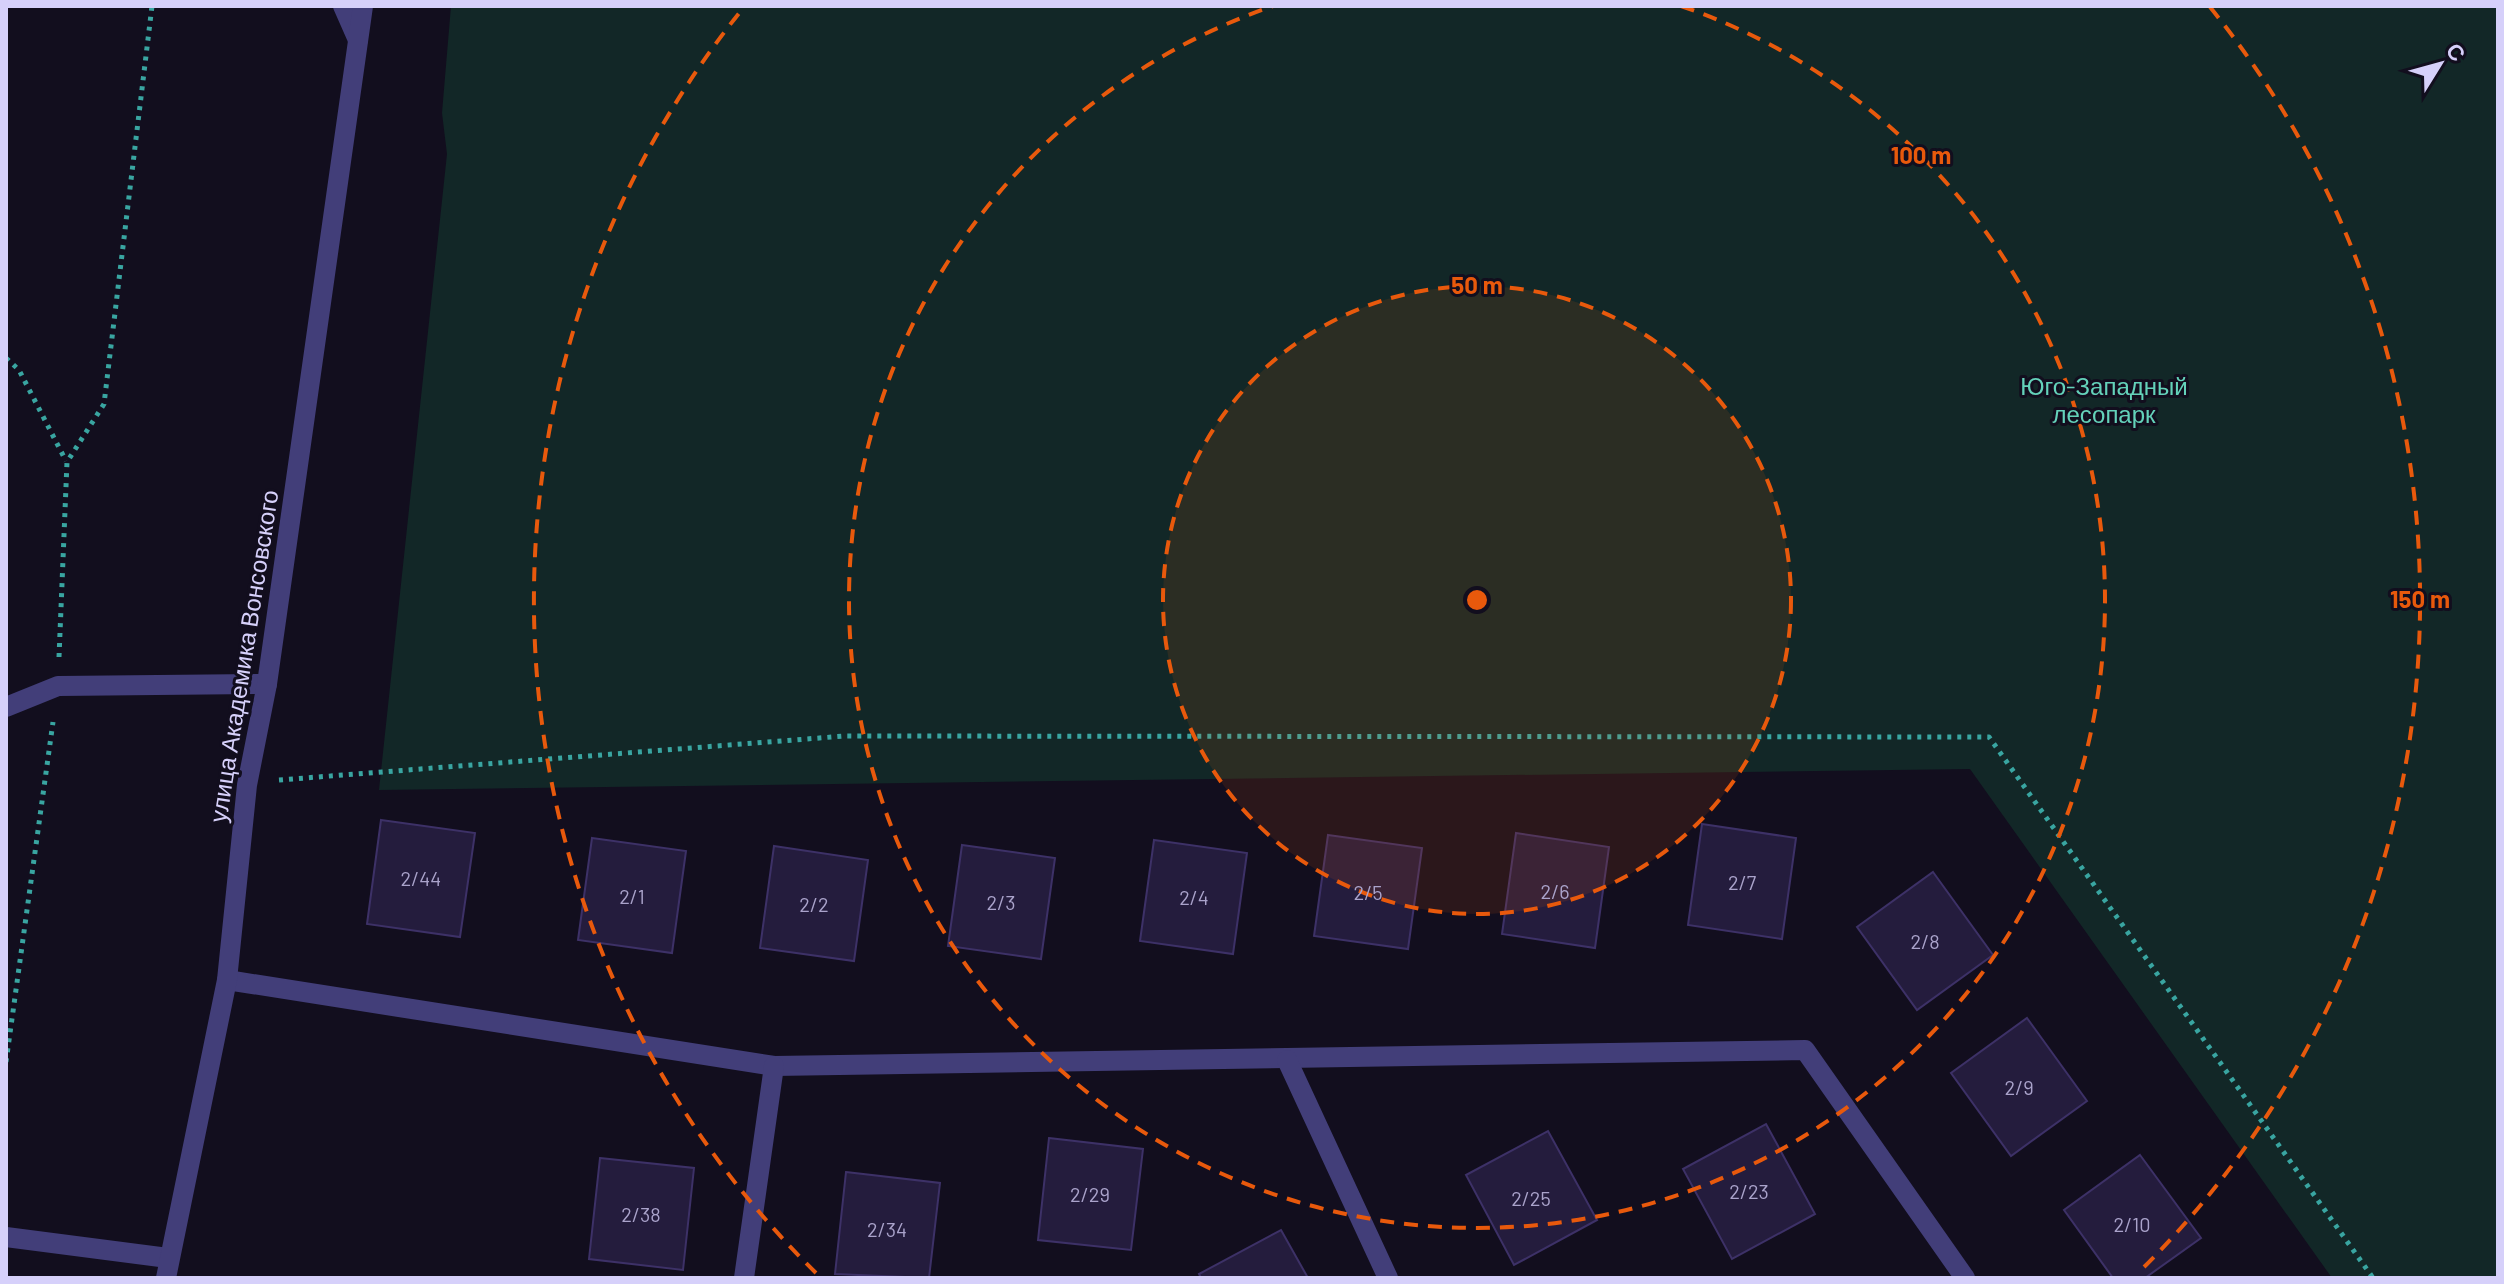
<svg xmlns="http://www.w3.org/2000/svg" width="2504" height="1284" font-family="Barlow,sans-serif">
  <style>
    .green { fill: #122727 }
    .building { fill: #241c3d; stroke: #3d3167; stroke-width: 2 }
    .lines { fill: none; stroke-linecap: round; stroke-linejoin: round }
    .path { stroke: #39a5a1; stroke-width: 5; stroke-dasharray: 4 6; stroke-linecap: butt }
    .minor { stroke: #423e79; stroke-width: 20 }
    .ring { fill: none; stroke: #e8590c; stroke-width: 4; stroke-dasharray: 14 10 }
    .labels { text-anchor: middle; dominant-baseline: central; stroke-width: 6; stroke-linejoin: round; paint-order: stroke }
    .number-label { font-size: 20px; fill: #aaa3cb }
    .park-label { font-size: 24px; fill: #64d2ba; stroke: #120e1e }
    .street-label { font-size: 24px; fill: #d6d0fa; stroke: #120e1e }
    .centre { fill: #e8590c; stroke: #120e1e; stroke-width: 4 }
    .ring-label { font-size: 24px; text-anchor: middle; font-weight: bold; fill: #e8590c; stroke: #120e1e; stroke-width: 6; stroke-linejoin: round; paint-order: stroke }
  </style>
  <rect width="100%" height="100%" fill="#120e1e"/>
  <polygon class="green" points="451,6 2498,6 2498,1278 2332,1278 1970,769 379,790 447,154 442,113"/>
  <g class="building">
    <polygon points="381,820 475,833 460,937 367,924"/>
    <polygon points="1702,824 1796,838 1782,939 1688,925"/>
    <polygon points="1516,833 1609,847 1595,948 1502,934"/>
    <polygon points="1328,835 1422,848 1408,949 1314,936"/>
    <polygon points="592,838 686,851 672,953 578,940"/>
    <polygon points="1154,840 1247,853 1233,954 1140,941"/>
    <polygon points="962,845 1055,858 1041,959 948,946"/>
    <polygon points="774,846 868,860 854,961 760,948"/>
    <polygon points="1933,872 1993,955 1917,1010 1857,927"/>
    <polygon points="2027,1018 2087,1101 2011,1156 1951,1073"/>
    <polygon points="1766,1124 1815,1214 1732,1259 1683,1169"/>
    <polygon points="1548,1131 1597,1220 1514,1265 1466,1175"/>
    <polygon points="1049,1138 1143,1149 1131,1250 1038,1240"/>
    <polygon points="2140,1155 2201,1238 2145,1278 2113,1278 2064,1210"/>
    <polygon points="600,1158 694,1168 683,1270 589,1259"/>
    <polygon points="846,1172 940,1183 929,1278 835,1274"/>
    <polygon points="1281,1230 1308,1278 1201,1278 1199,1274"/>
  </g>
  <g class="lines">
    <g class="path">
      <polyline points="6,358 19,370 66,461"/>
      <polyline points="59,657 67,462 104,404 152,6"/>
      <polyline points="279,780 845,736 1989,737 2373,1278"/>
      <polyline points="6,1062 53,722"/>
    </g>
    <g class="minor">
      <polyline points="343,6 358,40"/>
      <polyline points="6,707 58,686 267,684"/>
      <polyline points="227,980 774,1066 1805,1050 1965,1278"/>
      <polyline points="1287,1060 1388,1278"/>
      <polyline points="6,1237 168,1258"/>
      <polyline points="166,1278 227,980 247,785 267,684 363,6"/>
      <polyline points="744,1278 774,1066"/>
    </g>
  </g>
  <circle cx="1477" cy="600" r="314" fill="#e8590c" fill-opacity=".12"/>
  <g class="ring">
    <circle cx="1477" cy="600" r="314"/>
    <path d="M1681 6A628 628 0 1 1 1273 6"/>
    <path d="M816 1273A943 943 0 0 1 744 7M2210 7A943 943 0 0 1 2138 1273"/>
  </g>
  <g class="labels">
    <g class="number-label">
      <text x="421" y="878">2/44</text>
      <text x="1742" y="882">2/7</text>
      <text x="1555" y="891">2/6</text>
      <text x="1368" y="892">2/5</text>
      <text x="632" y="896">2/1</text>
      <text x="1194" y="897">2/4</text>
      <text x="1001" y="902">2/3</text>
      <text x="814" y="904">2/2</text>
      <text x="1925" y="941">2/8</text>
      <text x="2019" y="1087">2/9</text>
      <text x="1749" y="1191">2/23</text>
      <text x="1090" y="1194">2/29</text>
      <text x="1531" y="1198">2/25</text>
      <text x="641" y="1214">2/38</text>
      <text x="2132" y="1224">2/10</text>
      <text x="887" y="1229">2/34</text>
    </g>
    <g class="park-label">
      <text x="2104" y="385">Юго-Западный<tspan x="2104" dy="28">лесопарк</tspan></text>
    </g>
    <g class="street-label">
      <text transform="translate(243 656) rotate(-81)">улица Академика Вонсовского</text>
    </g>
  </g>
  <circle cx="1477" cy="600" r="12" class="centre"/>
  <g class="ring-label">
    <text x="1921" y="164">100 m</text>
    <text x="1477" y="294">50 m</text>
    <text x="2420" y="608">150 m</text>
  </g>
  <rect width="2504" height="1284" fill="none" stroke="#d6d0fa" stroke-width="16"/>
  <g transform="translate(2440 64) rotate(53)" stroke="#120e1e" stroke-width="6" paint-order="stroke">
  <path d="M0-6L14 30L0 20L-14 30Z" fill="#d6d0fa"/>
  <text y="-12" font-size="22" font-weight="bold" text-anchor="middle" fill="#d6d0fa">С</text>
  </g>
</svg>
